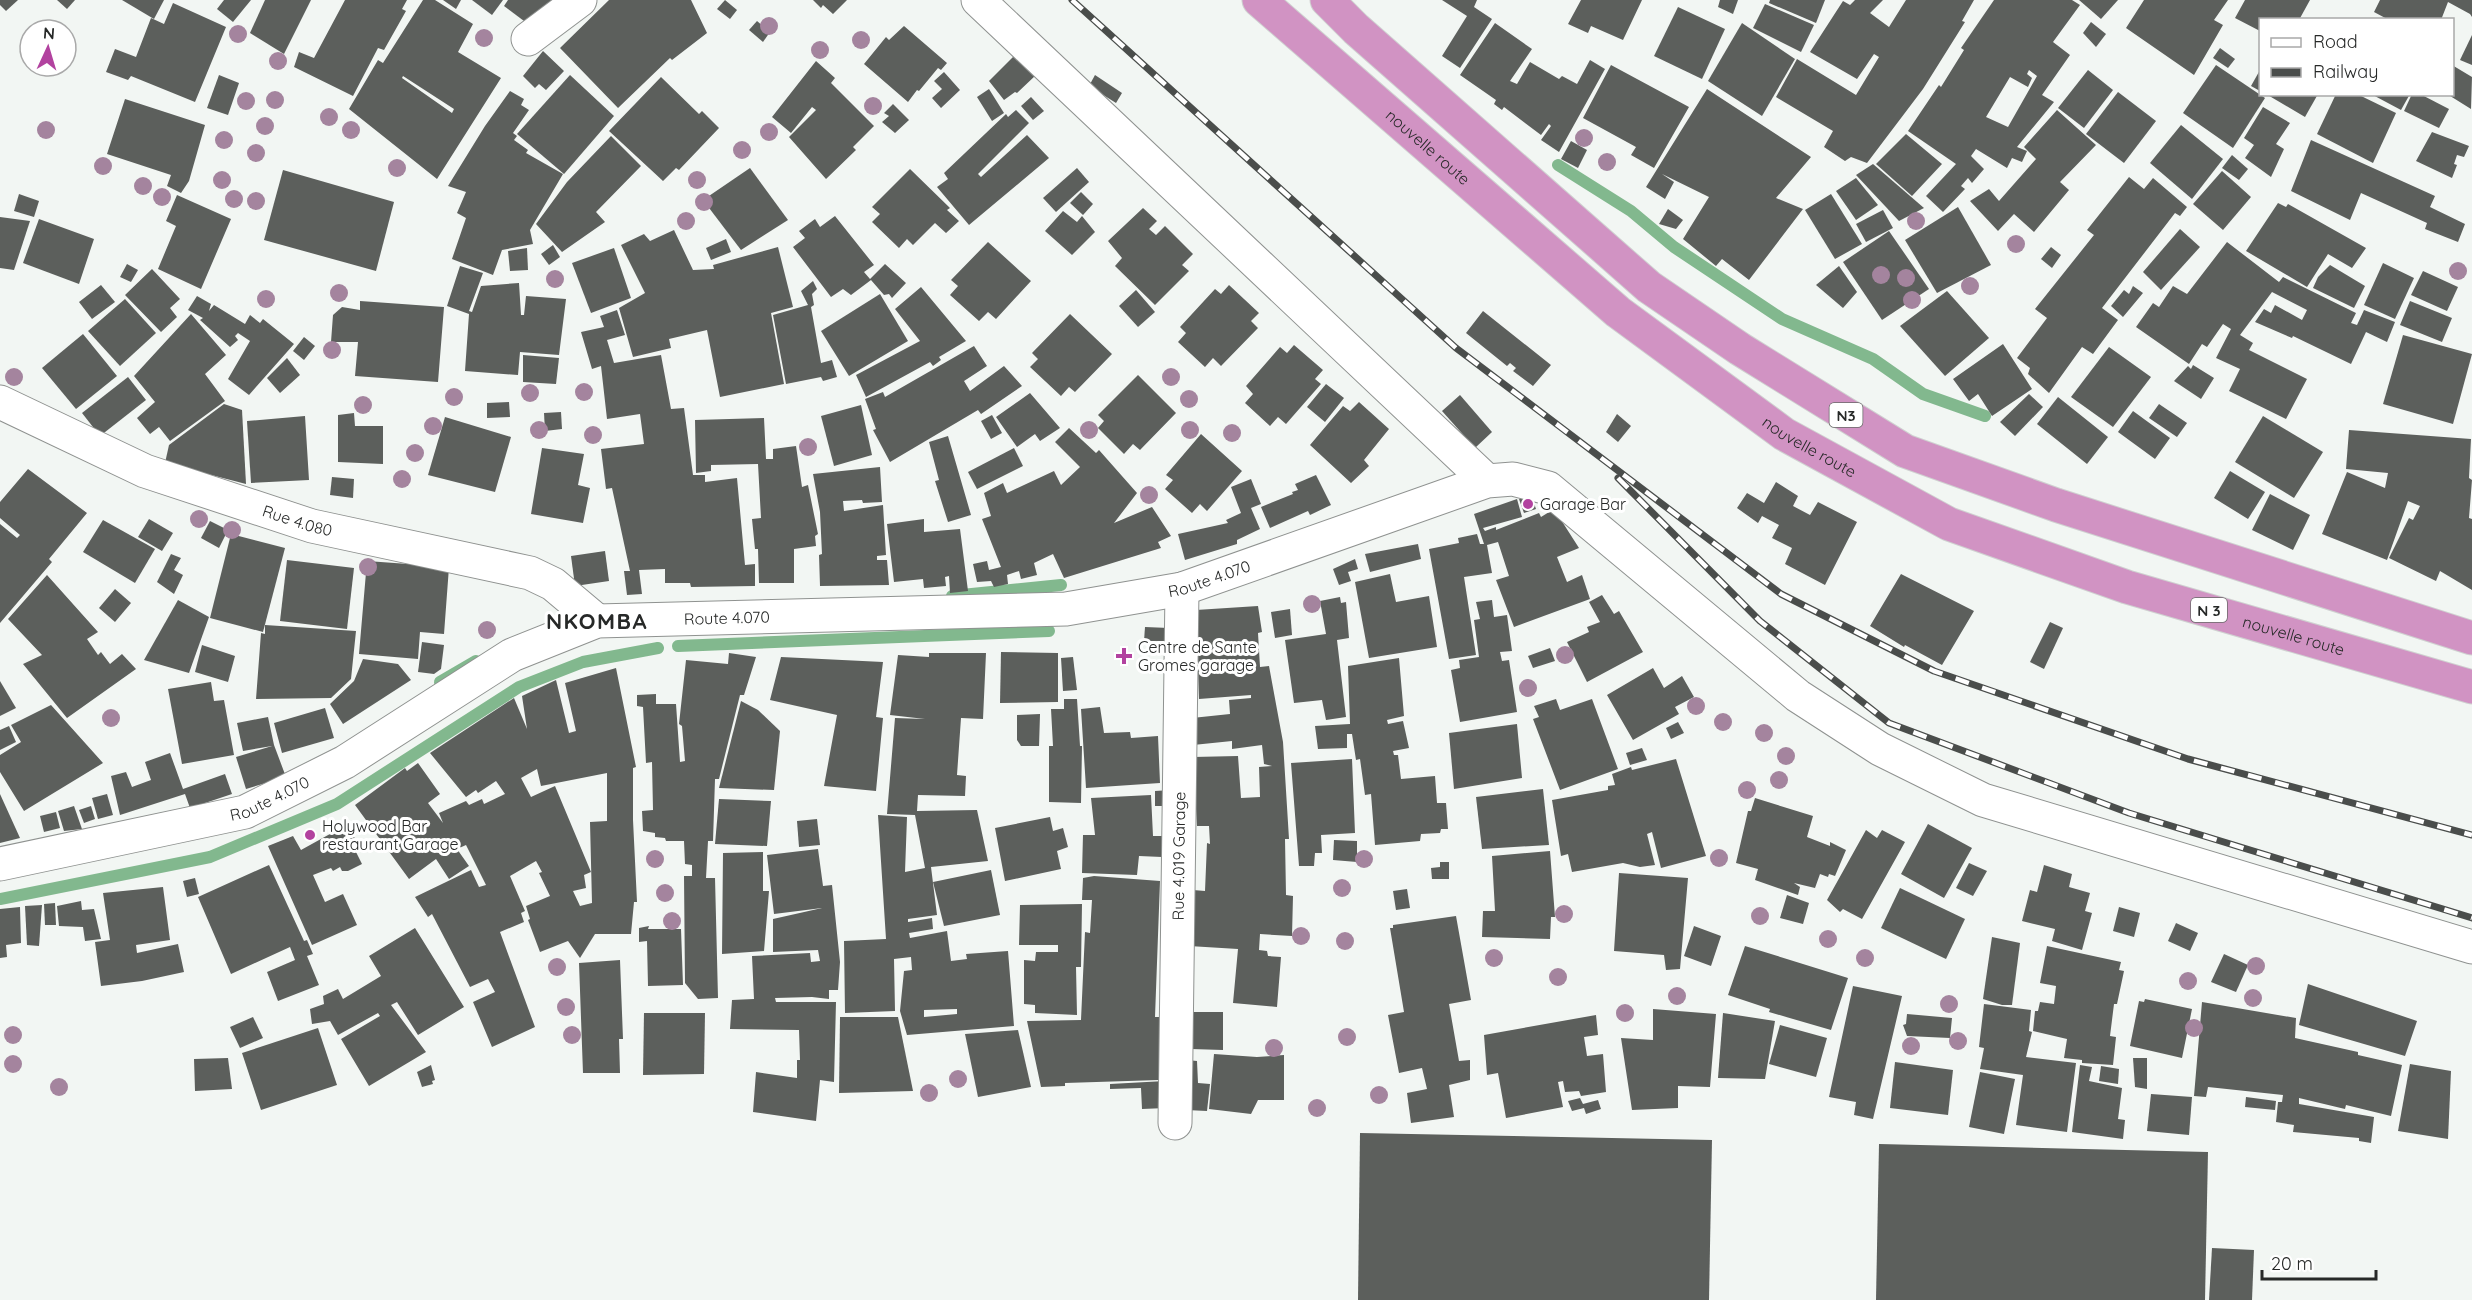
<svg xmlns="http://www.w3.org/2000/svg" width="2472" height="1300" font-family="Quicksand,sans-serif">
  <style>
    .lines { fill: none; stroke-linecap: round; stroke-linejoin: round }
    .stream { stroke: #82b88e; stroke-width: 12 }
    .building { fill: #5c5f5c; fill-rule: evenodd }
    .minor-casing { stroke: #8f9290; stroke-width: 35 }
    .highway-casing { stroke: #cfd0d0; stroke-width: 35 }
    .minor { stroke: #fff; stroke-width: 33 }
    .highway { stroke: #d193c3; stroke-width: 33 }
    .rail-casing { stroke: #4a4d4b; stroke-width: 7 }
    .rail { stroke: #fff; stroke-width: 4.5; stroke-dasharray: 14; stroke-linecap: butt }
    .tree { fill: #a4849e }
    .poi-dot { fill: #b2429f; stroke: #fff; stroke-width: 2 }
    .labels { text-anchor: middle; dominant-baseline: central; stroke-width: 6; stroke-linejoin: round; paint-order: stroke }
    .shield { fill: #fff; stroke: #686968; stroke-width: 1.5 }
    .shield-label { font-size: 15px; font-weight: bold; fill: #272928 }
    .street-label { font-size: 16px; fill: #272928; stroke: #fff }
    .poi-label { font-size: 16px; fill: #272928; stroke: #fff; text-anchor: start }
    .district-label { font-size: 22px; font-weight: bold; letter-spacing: 1.5px; fill: #272928; stroke: #fff }
  </style>
  <rect width="100%" height="100%" fill="#f2f6f3"/>
  <g class="lines">
    <g class="stream">
      <polyline points="1558,165 1631,211 1674,247 1782,319 1873,359 1923,394 1985,416"/>
      <polyline points="952,596 1061,585"/>
      <polyline points="678,646 1049,631"/>
      <polyline points="440,682 476,661"/>
      <polyline points="0,899 210,857 337,804 519,687 583,662 658,648"/>
    </g>
  </g>
  <g class="building">
    <polygon points="0,0 18,0 6,11 0,5"/>
    <polygon points="57,0 75,0 67,9"/>
    <polygon points="122,0 164,0 154,19"/>
    <polygon points="224,0 251,0 233,22 217,9"/>
    <polygon points="265,0 311,0 284,54 250,33"/>
    <polygon points="345,0 407,0 402,9 406,11 384,50 378,48 353,96 294,67 299,52 314,58"/>
    <path d="M 423,0 L 435,0 L 473,24 L 458,52 L 501,78 L 437,179 L 349,109 L 378,60 L 383,63 ZM 403,76 L 454,109 L 452,113 L 402,78 Z"/>
    <polygon points="443,0 461,0 456,9"/>
    <polygon points="472,0 503,0 492,15"/>
    <polygon points="508,0 568,0 532,27 504,6"/>
    <polygon points="609,0 691,0 707,33 672,60 670,58 618,108 560,48"/>
    <polygon points="725,0 737,10 730,19 717,9"/>
    <polygon points="813,0 847,0 833,14 823,5 821,8"/>
    <polygon points="1442,0 1477,0 1474,7 1492,19 1460,68 1442,56 1467,16"/>
    <polygon points="1581,0 1642,0 1623,40 1591,26 1588,33 1568,24"/>
    <polygon points="1720,0 1738,0 1733,14 1718,7"/>
    <polygon points="1770,0 1825,0 1816,23 1769,3"/>
    <polygon points="1855,0 1883,0 1870,13 1889,27 1906,0 1974,0 1962,21 1965,22 1923,89 1867,163 1851,157 1845,161 1824,147 1833,131 1776,97 1797,59 1856,95 1879,57 1874,54 1857,79 1810,52 1843,1 1850,5"/>
    <path d="M 1994,0 L 2072,0 L 2080,5 L 2053,42 L 2070,55 L 2042,95 L 2054,102 L 2017,147 L 2027,151 L 2022,162 L 2012,158 L 2007,168 L 1976,149 L 1971,156 L 1984,169 L 1972,183 L 1968,178 L 1961,186 L 1965,189 L 1943,212 L 1926,196 L 1956,164 L 1908,131 L 1939,85 L 1941,87 L 1964,50 L 1961,48 ZM 2029,70 L 2037,76 L 2008,127 L 1986,117 L 2010,77 L 2028,87 L 2032,78 L 2027,74 Z"/>
    <polygon points="2079,0 2118,0 2101,19"/>
    <polygon points="2144,0 2228,0 2214,20 2223,25 2194,75 2126,28"/>
    <polygon points="2245,0 2310,0 2299,20 2260,20 2260,31 2235,18"/>
    <polygon points="2380,0 2472,0 2472,17 2470,14 2448,2 2441,20 2389,20 2374,12"/>
    <polygon points="173,3 226,27 195,102 131,76 128,80 106,72 115,49 136,57 151,18 164,24"/>
    <polygon points="1765,4 1814,25 1801,52 1753,28"/>
    <polygon points="1678,7 1725,29 1702,79 1654,56"/>
    <polygon points="757,21 770,32 763,42 749,30"/>
    <polygon points="2091,22 2106,34 2096,47 2083,33"/>
    <polygon points="1495,23 1532,49 1510,81 1517,84 1530,62 1559,79 1562,76 1577,84 1590,60 1605,69 1559,152 1541,140 1551,126 1549,124 1541,135 1504,107 1502,110 1494,104 1496,100 1460,75"/>
    <polygon points="1742,23 1795,59 1762,116 1708,81"/>
    <polygon points="904,26 947,63 941,70 938,68 919,91 917,90 908,102 864,64 886,37 889,40"/>
    <polygon points="2472,35 2472,65 2460,60"/>
    <polygon points="2220,48 2235,59 2228,68 2213,58"/>
    <polygon points="543,51 564,71 546,90 539,84 535,88 523,76"/>
    <polygon points="1015,55 1036,75 1017,93 1015,92 1004,100 989,81"/>
    <polygon points="816,61 835,78 831,83 874,126 853,147 856,150 826,179 789,137 816,110 812,107 791,133 772,117"/>
    <polygon points="1611,65 1689,107 1654,168 1631,155 1636,147 1583,118"/>
    <polygon points="2216,65 2265,98 2233,148 2183,113"/>
    <polygon points="2452,65 2472,77 2471,109 2447,94 2452,94"/>
    <polygon points="2088,70 2113,90 2084,128 2058,108"/>
    <polygon points="2260,70 2260,91 2251,86"/>
    <polygon points="944,72 960,90 941,108 932,98 942,89 934,81"/>
    <polygon points="219,75 239,83 228,115 207,108"/>
    <polygon points="570,75 614,116 564,174 517,134"/>
    <polygon points="1095,75 1122,93 1116,103 1089,86"/>
    <polygon points="661,77 699,114 702,111 719,128 679,170 676,168 663,181 609,131"/>
    <polygon points="989,89 1004,113 992,121 977,97"/>
    <polygon points="1707,89 1811,157 1776,198 1803,209 1749,280 1722,259 1716,266 1683,239 1709,197 1662,174 1674,182 1665,199 1646,187"/>
    <polygon points="510,91 524,99 521,105 529,110 513,133 517,136 514,140 528,150 526,153 563,174 530,230 533,244 502,250 493,275 452,259 466,218 457,213 466,192 448,186 485,126"/>
    <polygon points="2118,92 2156,121 2124,163 2086,134"/>
    <polygon points="2266,94 2318,94 2305,117"/>
    <polygon points="2336,94 2357,94 2396,113 2373,163 2317,134"/>
    <polygon points="2371,94 2410,94 2401,110"/>
    <polygon points="2412,94 2420,94 2449,109 2439,128 2404,111"/>
    <polygon points="1031,97 1044,111 1033,120 1021,106"/>
    <polygon points="125,99 205,125 189,181 181,193 167,186 171,175 107,154"/>
    <polygon points="893,104 909,120 895,133 882,122 889,116 884,113"/>
    <polygon points="2263,107 2290,123 2276,144 2284,149 2271,177 2245,158 2254,145 2244,138"/>
    <polygon points="1016,110 1029,123 978,174 981,177 1027,135 1049,158 969,225 937,187 948,179 944,173 1006,114 1008,117"/>
    <polygon points="2057,110 2096,145 2060,182 2069,190 2034,232 2014,214 1998,231 1970,201 1989,189 1999,201 2036,159 2024,147"/>
    <polygon points="2181,125 2223,159 2192,199 2150,163"/>
    <polygon points="2432,132 2469,146 2464,157 2457,155 2454,164 2457,165 2452,178 2416,161"/>
    <polygon points="1906,134 1942,164 1912,196 1876,164"/>
    <polygon points="611,136 641,166 596,212 605,222 562,252 536,224 567,182"/>
    <polygon points="2311,140 2435,196 2430,207 2465,224 2458,242 2425,229 2427,223 2361,193 2350,220 2291,191"/>
    <polygon points="1571,141 1587,150 1578,168 1561,159"/>
    <polygon points="2232,155 2248,169 2239,180 2222,168"/>
    <polygon points="1873,164 1924,208 1899,221 1856,175"/>
    <polygon points="750,168 788,220 741,250 703,200"/>
    <polygon points="1077,168 1089,182 1056,212 1043,198"/>
    <polygon points="910,169 950,208 947,210 959,221 946,233 935,223 913,245 907,239 899,248 872,222 880,214 872,207"/>
    <polygon points="283,170 394,202 376,271 264,240"/>
    <polygon points="2222,171 2251,197 2223,230 2193,204"/>
    <polygon points="2129,177 2144,189 2153,178 2187,207 2180,216 2175,213 2102,308 2118,320 2093,354 2082,347 2049,393 2028,374 2030,368 2017,358 2047,318 2035,309 2094,235 2087,230"/>
    <polygon points="1856,178 1878,205 1856,220 1836,191"/>
    <polygon points="1081,192 1093,204 1083,215 1070,203"/>
    <polygon points="19,194 39,201 34,217 14,211"/>
    <polygon points="1831,194 1862,244 1835,259 1805,210"/>
    <polygon points="177,195 231,219 201,289 158,269 176,226 166,221"/>
    <polygon points="2278,203 2286,207 2288,204 2366,248 2352,268 2328,254 2307,287 2246,251"/>
    <polygon points="1958,207 1991,265 1937,293 1905,240"/>
    <polygon points="1143,208 1157,221 1149,229 1156,235 1165,226 1193,254 1182,265 1189,271 1155,305 1115,266 1122,258 1108,241"/>
    <polygon points="1668,209 1683,220 1676,229 1659,224"/>
    <polygon points="1883,210 1893,228 1866,242 1856,224"/>
    <polygon points="1063,211 1077,222 1082,216 1095,232 1072,255 1045,231"/>
    <polygon points="835,216 874,265 864,272 870,279 885,264 906,283 892,298 889,294 884,295 871,280 851,295 843,289 831,297 793,247 805,238 799,231 815,219 820,227"/>
    <polygon points="0,217 30,221 14,270 0,268"/>
    <polygon points="39,219 94,239 79,284 23,263"/>
    <polygon points="2180,229 2200,247 2161,290 2143,272"/>
    <polygon points="674,230 693,270 714,269 713,265 778,247 793,307 771,313 784,384 720,397 707,330 669,339 671,348 633,357 619,308 645,293 621,245 644,234 650,241"/>
    <polygon points="1889,231 1929,289 1882,320 1843,262"/>
    <polygon points="726,239 731,252 711,260 706,248"/>
    <polygon points="988,242 1031,281 996,319 988,312 979,321 950,295 958,286 951,280"/>
    <polygon points="2227,242 2279,282 2283,277 2356,313 2351,323 2357,325 2364,310 2395,322 2387,342 2366,332 2351,364 2293,336 2292,338 2255,322 2264,309 2271,313 2275,305 2302,320 2307,310 2272,292 2240,335 2253,343 2249,350 2307,379 2286,419 2229,391 2240,369 2216,358 2231,329 2223,324 2207,347 2202,344 2189,364 2136,327 2153,303 2159,307 2173,286 2187,294"/>
    <polygon points="553,245 560,257 549,265 541,254"/>
    <polygon points="2051,247 2061,255 2052,268 2041,259"/>
    <polygon points="527,248 528,270 510,271 508,251"/>
    <polygon points="614,248 631,298 591,313 572,263"/>
    <polygon points="2383,263 2414,278 2395,319 2364,305"/>
    <polygon points="127,264 138,270 131,282 120,277"/>
    <polygon points="2330,265 2365,286 2354,308 2313,288 2318,277"/>
    <polygon points="460,266 483,273 469,311 472,312 481,286 519,283 521,315 524,315 526,296 566,299 559,355 520,352 518,375 465,371 469,314 447,306"/>
    <polygon points="1839,266 1857,292 1843,308 1816,285"/>
    <polygon points="152,269 180,299 170,308 177,317 161,332 125,295"/>
    <polygon points="2423,271 2458,287 2447,311 2411,295"/>
    <polygon points="813,281 817,289 812,294 814,305 811,307 821,363 832,360 837,377 823,381 821,377 786,384 773,315 808,305 801,291"/>
    <polygon points="101,285 115,302 92,319 79,302"/>
    <polygon points="1229,285 1259,313 1251,321 1258,328 1221,366 1213,358 1205,367 1178,342 1186,333 1180,327 1215,289 1221,294"/>
    <polygon points="2133,286 2143,293 2123,317 2111,306 2124,290 2129,294"/>
    <polygon points="921,287 966,341 939,357 941,360 933,366 930,362 866,397 856,375 920,341 895,309"/>
    <polygon points="1136,290 1155,312 1138,327 1119,306"/>
    <polygon points="1947,291 1989,338 1945,376 1900,326"/>
    <polygon points="880,294 908,341 849,376 821,331"/>
    <polygon points="197,296 211,304 209,311 214,305 245,324 250,315 260,323 263,319 294,344 249,395 228,379 250,341 238,333 235,336 238,340 230,347 200,320 203,318 188,310"/>
    <polygon points="125,299 156,333 120,366 88,331"/>
    <polygon points="360,301 444,307 438,382 355,376 358,342 331,342 333,315 342,307 360,310"/>
    <polygon points="2410,301 2452,318 2442,342 2400,325"/>
    <polygon points="617,310 625,335 607,340 614,363 661,355 671,409 684,408 693,475 705,475 705,482 737,478 745,565 755,564 755,586 691,587 690,583 665,583 665,569 639,570 642,594 627,595 624,571 630,571 612,488 606,489 601,449 644,444 640,414 607,419 601,366 592,369 581,332 604,327 600,316"/>
    <polygon points="1483,311 1551,365 1533,386 1513,371 1516,368 1510,363 1507,366 1466,333"/>
    <polygon points="191,314 226,355 205,374 225,401 170,441 159,427 150,434 137,418 155,402 134,376"/>
    <polygon points="1070,314 1112,354 1075,392 1069,387 1061,396 1030,367 1038,359 1032,353"/>
    <polygon points="83,334 117,376 76,409 42,368"/>
    <polygon points="2403,335 2472,354 2453,424 2383,404"/>
    <polygon points="304,337 315,346 304,360 293,351"/>
    <polygon points="2003,344 2032,389 1992,416 1978,394 1969,401 1953,379"/>
    <polygon points="1294,345 1323,370 1315,379 1321,384 1286,424 1278,417 1270,426 1245,403 1253,394 1246,386 1280,347 1287,353"/>
    <polygon points="974,346 987,366 964,381 970,391 1004,366 1022,386 981,414 978,410 890,462 873,430 876,429 865,399 883,392 885,397"/>
    <polygon points="2109,347 2151,377 2113,427 2071,397"/>
    <polygon points="523,355 559,358 556,384 523,382"/>
    <polygon points="287,358 300,375 280,393 267,378"/>
    <polygon points="2193,365 2214,378 2201,399 2174,381 2188,366 2191,369"/>
    <polygon points="1138,375 1176,413 1140,450 1133,444 1124,454 1098,428 1104,421 1098,415"/>
    <polygon points="128,377 146,400 100,436 82,413"/>
    <polygon points="1326,384 1344,398 1325,422 1307,407"/>
    <polygon points="1030,393 1060,428 1040,441 1035,434 1017,447 996,417"/>
    <polygon points="2029,394 2043,407 2015,436 2000,422"/>
    <polygon points="1460,395 1492,432 1475,448 1442,411"/>
    <polygon points="2058,397 2108,437 2087,464 2037,424"/>
    <polygon points="509,402 510,417 487,418 487,403"/>
    <polygon points="1359,402 1389,429 1364,460 1369,466 1351,483 1310,445 1343,406 1350,411"/>
    <polygon points="224,404 242,410 246,484 165,463 169,445"/>
    <polygon points="2159,404 2187,423 2177,437 2149,418"/>
    <polygon points="861,405 872,455 834,466 821,416"/>
    <polygon points="2133,411 2170,438 2155,459 2118,432"/>
    <polygon points="561,412 562,429 545,431 544,413"/>
    <polygon points="354,413 355,426 383,426 383,464 338,462 338,415"/>
    <polygon points="1617,414 1631,426 1618,442 1606,432"/>
    <polygon points="992,415 1002,433 991,439 981,421"/>
    <polygon points="305,416 309,480 251,483 247,421"/>
    <polygon points="2263,416 2323,452 2294,498 2235,462"/>
    <polygon points="445,417 511,437 495,492 428,475"/>
    <polygon points="764,418 766,459 773,459 773,449 796,446 802,487 808,485 818,534 815,536 816,546 794,549 794,583 759,583 758,549 755,549 752,519 761,518 758,464 711,465 711,471 696,473 695,420"/>
    <polygon points="1069,428 1096,453 1099,450 1137,493 1114,523 1152,507 1171,536 1158,542 1161,548 1064,578 1053,554 1034,563 1037,575 1021,579 1019,571 1007,575 1008,584 994,587 991,581 977,582 973,564 987,561 989,570 1001,567 982,519 991,516 984,493 1003,483 1007,493 1054,471 1061,485 1080,467 1055,442"/>
    <polygon points="2349,430 2471,439 2469,478 2472,480 2469,518 2472,519 2472,590 2440,571 2436,581 2389,558 2409,518 2413,520 2420,506 2408,501 2387,560 2322,534 2347,472 2385,488 2388,473 2346,469"/>
    <polygon points="1201,434 1242,471 1207,511 1200,504 1192,513 1165,489 1173,480 1166,475"/>
    <polygon points="948,436 971,515 948,522 935,481 939,480 929,442"/>
    <polygon points="542,448 584,454 578,485 590,488 583,523 531,514"/>
    <polygon points="1014,448 1023,466 977,489 968,472"/>
    <polygon points="880,467 882,502 863,503 862,500 843,501 844,511 883,505 886,555 877,556 877,560 887,560 889,585 820,586 819,555 822,554 820,512 813,474"/>
    <polygon points="28,469 87,513 49,559 52,562 0,623 0,524 17,538 20,535 0,518 0,502"/>
    <polygon points="2230,471 2265,492 2248,519 2214,498"/>
    <polygon points="1316,475 1331,505 1310,515 1308,511 1270,528 1261,507 1293,494 1292,492 1298,490 1295,484"/>
    <polygon points="332,477 354,479 353,498 330,495"/>
    <polygon points="1251,479 1261,504 1251,508 1260,529 1237,540 1237,544 1185,560 1178,534 1228,523 1226,520 1241,513 1231,487"/>
    <polygon points="1776,482 1798,496 1793,506 1810,515 1818,502 1857,522 1825,585 1785,564 1792,548 1772,538 1779,525 1762,516 1758,523 1737,508 1747,493 1764,503"/>
    <polygon points="2270,494 2310,515 2293,550 2252,530"/>
    <polygon points="1531,495 1536,509 1524,513 1519,499"/>
    <polygon points="1517,499 1522,517 1483,528 1485,531 1496,527 1496,530 1539,513 1541,517 1554,509 1579,548 1557,557 1567,582 1582,575 1590,599 1514,627 1496,580 1509,576 1498,542 1487,545 1492,573 1464,577 1476,655 1449,659 1429,549 1459,543 1458,538 1477,534 1480,544 1484,544 1474,514"/>
    <polygon points="149,519 173,533 162,551 138,537"/>
    <polygon points="924,519 924,532 960,529 968,591 950,593 949,576 945,577 946,586 924,588 923,579 894,582 887,524"/>
    <polygon points="103,520 155,549 135,583 83,552"/>
    <polygon points="210,521 228,530 219,548 201,538"/>
    <polygon points="231,534 285,548 263,632 210,618"/>
    <polygon points="1418,544 1421,559 1370,572 1365,554"/>
    <polygon points="605,551 609,581 575,586 571,556"/>
    <polygon points="171,554 181,558 174,570 183,575 174,594 157,582"/>
    <polygon points="1355,559 1358,569 1348,572 1351,581 1339,585 1333,569"/>
    <polygon points="287,560 354,568 347,629 280,621"/>
    <polygon points="367,561 449,567 444,634 420,632 418,659 359,654"/>
    <polygon points="1390,574 1396,602 1429,596 1437,647 1369,658 1355,582"/>
    <polygon points="1901,574 1974,611 1942,665 1905,645 1904,647 1870,626"/>
    <polygon points="47,575 98,632 87,639 98,655 101,652 110,664 122,654 136,669 67,718 23,664 42,655 8,619"/>
    <polygon points="115,589 131,603 115,622 99,608"/>
    <polygon points="1602,595 1614,614 1619,611 1643,652 1587,682 1567,642 1589,632 1587,627 1600,622 1589,602"/>
    <polygon points="1340,597 1341,603 1346,602 1349,638 1337,640 1346,717 1326,720 1322,700 1294,703 1285,640 1326,634 1320,601"/>
    <polygon points="178,600 209,617 189,673 144,660"/>
    <polygon points="1492,600 1494,617 1507,615 1512,651 1500,652 1502,661 1509,660 1517,712 1460,722 1451,670 1460,668 1459,660 1479,657 1474,620 1480,619 1476,602"/>
    <polygon points="1258,606 1262,632 1258,633 1260,667 1269,666 1283,742 1289,839 1285,839 1286,895 1293,896 1292,936 1260,934 1259,950 1267,951 1268,956 1281,957 1277,1007 1233,1003 1238,949 1189,946 1193,890 1205,891 1207,843 1210,844 1209,826 1197,826 1193,757 1238,756 1241,798 1260,797 1259,767 1272,766 1264,764 1262,745 1232,749 1232,741 1193,745 1192,718 1230,714 1229,700 1251,698 1251,695 1199,699 1196,610"/>
    <polygon points="1290,609 1292,635 1275,638 1271,612"/>
    <polygon points="2050,622 2063,628 2044,669 2030,662"/>
    <polygon points="265,625 356,631 351,679 331,698 256,699 261,633 265,634"/>
    <polygon points="1145,627 1169,628 1169,641 1144,641"/>
    <polygon points="422,642 444,645 441,669 434,674 418,672"/>
    <polygon points="202,645 235,656 228,682 195,672"/>
    <polygon points="1550,648 1555,661 1533,668 1528,656"/>
    <polygon points="1001,652 1058,653 1058,702 1000,703"/>
    <polygon points="729,653 756,657 744,695 740,695 719,779 715,779 713,841 708,841 706,878 715,878 718,998 698,999 685,983 684,876 692,876 692,865 685,864 684,841 666,841 665,838 655,837 655,833 643,831 642,811 653,810 652,762 646,763 643,707 637,706 637,695 656,694 656,704 676,704 680,762 685,761 682,726 679,724 686,660 728,664"/>
    <path d="M 929,653 L 986,653 L 983,719 L 961,718 L 957,775 L 966,776 L 965,796 L 918,795 L 917,811 L 977,810 L 988,861 L 931,867 L 937,915 L 908,919 L 908,922 L 932,918 L 933,929 L 909,933 L 910,938 L 947,931 L 951,961 L 967,959 L 966,954 L 1008,951 L 1014,1026 L 907,1035 L 900,1011 L 904,971 L 912,970 L 911,957 L 894,959 L 895,1011 L 845,1013 L 844,941 L 886,939 L 878,815 L 907,817 L 905,872 L 925,868 L 915,815 L 887,814 L 895,718 L 925,719 L 890,715 L 898,655 L 929,657 ZM 957,1009 L 957,1014 L 924,1017 L 924,1010 Z"/>
    <polygon points="781,657 883,662 876,717 883,718 876,791 824,786 837,715 770,700"/>
    <polygon points="1073,657 1077,690 1063,691 1061,658"/>
    <polygon points="1399,658 1404,716 1387,720 1388,724 1403,721 1409,748 1393,751 1394,755 1398,755 1401,779 1435,776 1437,803 1446,803 1448,829 1441,829 1440,833 1421,834 1420,841 1375,845 1371,794 1365,795 1360,759 1356,760 1352,734 1347,734 1347,748 1318,749 1315,726 1350,724 1348,666"/>
    <polygon points="363,659 398,664 411,680 343,724 330,704 354,681"/>
    <path d="M 616,668 L 636,767 L 633,768 L 633,820 L 637,902 L 634,902 L 631,934 L 595,934 L 580,958 L 568,941 L 540,952 L 528,920 L 530,919 L 526,906 L 550,896 L 539,873 L 542,872 L 536,861 L 510,876 L 525,911 L 521,913 L 524,922 L 500,932 L 535,1027 L 492,1047 L 473,1002 L 495,992 L 488,979 L 470,987 L 432,914 L 428,917 L 415,897 L 471,870 L 479,887 L 486,885 L 466,845 L 457,849 L 469,866 L 449,879 L 436,859 L 409,879 L 355,805 L 405,768 L 407,771 L 418,763 L 440,794 L 428,803 L 443,823 L 439,813 L 466,801 L 469,805 L 482,799 L 484,804 L 505,794 L 496,781 L 478,793 L 476,790 L 466,797 L 430,753 L 514,698 L 527,729 L 522,696 L 556,680 L 569,733 L 576,731 L 565,683 ZM 537,769 L 541,786 L 607,773 L 607,821 L 590,822 L 592,903 L 580,906 L 573,891 L 586,888 L 584,875 L 591,872 L 555,786 L 531,797 L 521,778 Z"/>
    <polygon points="1653,668 1664,688 1682,676 1694,697 1675,707 1679,714 1633,740 1607,695"/>
    <polygon points="0,681 16,708 0,716"/>
    <polygon points="211,682 214,701 224,700 234,755 182,764 168,689"/>
    <polygon points="1064,699 1077,699 1080,746 1082,746 1081,803 1049,802 1049,746 1053,746 1051,709 1064,709"/>
    <polygon points="1556,699 1560,710 1592,699 1618,769 1560,790 1533,719 1539,717 1534,706"/>
    <polygon points="741,701 758,710 780,731 774,790 719,788"/>
    <polygon points="51,705 103,763 24,811 0,772 0,755 21,742 11,725"/>
    <polygon points="1100,707 1104,733 1130,732 1131,738 1158,736 1160,783 1086,788 1081,709"/>
    <polygon points="325,708 334,738 282,753 274,723"/>
    <polygon points="1040,714 1039,746 1021,746 1017,740 1017,715"/>
    <polygon points="268,717 274,745 286,777 246,789 236,757 272,746 243,751 237,723"/>
    <polygon points="1678,722 1684,733 1671,739 1666,728"/>
    <polygon points="1517,724 1522,778 1454,789 1449,733"/>
    <polygon points="9,726 16,742 0,750 0,730"/>
    <polygon points="1642,748 1647,760 1630,765 1626,753"/>
    <polygon points="170,753 183,789 225,774 232,794 190,808 185,794 120,815 111,776 126,772 132,787 151,780 145,762"/>
    <polygon points="1352,759 1355,833 1321,835 1322,853 1315,853 1314,866 1299,866 1291,763"/>
    <polygon points="1676,759 1706,856 1661,868 1652,832 1647,834 1655,865 1640,867 1623,863 1572,872 1568,854 1561,856 1552,800 1608,790 1608,786 1615,785 1612,774 1631,767 1632,770"/>
    <polygon points="1543,789 1549,845 1482,849 1476,797"/>
    <polygon points="1171,790 1170,806 1155,806 1155,791"/>
    <polygon points="0,794 20,838 0,843"/>
    <polygon points="107,794 113,815 98,819 92,798"/>
    <polygon points="1151,795 1153,836 1164,836 1162,857 1139,856 1137,875 1082,873 1083,835 1095,835 1091,798"/>
    <polygon points="1755,798 1813,816 1807,837 1830,846 1830,842 1846,850 1835,876 1829,874 1828,877 1820,874 1815,888 1794,883 1800,887 1798,895 1755,880 1758,869 1736,863 1748,811 1751,811"/>
    <polygon points="719,799 771,801 767,846 715,844"/>
    <polygon points="74,806 82,829 64,831 58,811"/>
    <polygon points="91,806 95,819 84,823 79,810"/>
    <polygon points="56,812 60,828 44,832 40,816"/>
    <polygon points="1050,817 1053,831 1063,828 1068,847 1057,851 1061,869 1005,881 995,828"/>
    <polygon points="817,819 820,845 799,847 797,821"/>
    <polygon points="348,824 356,841 352,844 362,864 348,871 342,871 340,867 333,871 331,868 313,875 325,902 343,894 357,925 312,945 268,846 293,836 301,850"/>
    <polygon points="1928,824 1972,848 1944,898 1901,874"/>
    <polygon points="1866,830 1877,838 1882,830 1905,842 1862,919 1843,909 1840,912 1827,900"/>
    <polygon points="1334,840 1357,841 1357,862 1333,860"/>
    <polygon points="818,849 823,886 832,885 840,962 838,990 829,990 829,999 812,997 775,998 776,1002 836,1002 834,1082 820,1080 816,1121 753,1112 756,1072 797,1078 797,1060 800,1060 799,1030 730,1029 732,1000 754,999 752,956 810,953 811,962 820,961 818,950 773,952 773,919 822,908 774,914 767,855"/>
    <polygon points="1550,851 1555,917 1551,917 1550,939 1482,937 1483,911 1495,911 1492,856"/>
    <polygon points="763,852 763,891 769,891 764,951 722,954 723,853"/>
    <polygon points="1440,862 1449,862 1449,879 1432,879 1431,868 1440,867"/>
    <polygon points="1969,863 1987,871 1973,896 1956,888"/>
    <polygon points="269,865 304,941 307,940 313,954 307,956 319,985 278,1001 267,972 295,960 290,947 231,974 198,897"/>
    <polygon points="2044,865 2072,874 2069,887 2090,893 2085,911 2092,913 2082,950 2052,941 2055,929 2022,921 2030,890 2037,892"/>
    <polygon points="991,870 1000,915 944,926 933,882"/>
    <polygon points="1619,873 1688,878 1680,969 1666,970 1664,955 1614,951"/>
    <polygon points="1094,876 1160,881 1155,1017 1165,1017 1166,1034 1159,1034 1159,1080 1065,1083 1065,1086 1041,1087 1027,1021 1081,1020 1085,932 1090,933 1092,900 1082,900 1083,878"/>
    <polygon points="195,878 199,894 187,897 183,881"/>
    <polygon points="163,887 170,940 136,945 137,953 178,944 184,972 142,981 101,986 95,942 110,940 103,893"/>
    <polygon points="1900,888 1965,919 1946,959 1881,928"/>
    <polygon points="1407,889 1410,908 1396,910 1393,891"/>
    <polygon points="1787,895 1809,903 1803,924 1780,918"/>
    <polygon points="81,901 82,910 94,909 101,939 85,941 83,927 59,926 57,906"/>
    <polygon points="55,903 56,925 45,925 44,904"/>
    <polygon points="1082,904 1081,967 1076,967 1077,1015 1035,1013 1035,1005 1024,1004 1024,960 1035,961 1036,952 1058,952 1058,945 1019,945 1020,905"/>
    <polygon points="42,905 39,946 27,945 25,906"/>
    <polygon points="20,907 21,943 6,945 7,957 0,958 0,909"/>
    <polygon points="2119,907 2140,913 2134,937 2113,931"/>
    <polygon points="1456,916 1471,1000 1449,1004 1459,1061 1470,1060 1470,1080 1449,1085 1454,1117 1411,1123 1407,1093 1427,1089 1422,1068 1399,1073 1388,1015 1404,1012 1390,928 1393,928 1393,925"/>
    <polygon points="2176,923 2198,933 2190,951 2168,941"/>
    <polygon points="649,926 648,929 681,929 683,985 648,986 647,941 639,942 639,928"/>
    <polygon points="1694,926 1721,936 1711,966 1684,956"/>
    <polygon points="415,928 464,1007 418,1035 397,1002 391,1005 426,1052 369,1086 341,1039 380,1016 378,1013 338,1035 330,1021 312,1024 310,1009 324,1004 323,996 338,989 343,999 381,976 369,956"/>
    <polygon points="1992,937 2020,943 2012,1005 2002,1005 1983,999"/>
    <polygon points="1745,946 1848,978 1831,1030 1769,1012 1770,1009 1728,995"/>
    <polygon points="2047,946 2121,962 2119,970 2124,971 2117,1004 2114,1004 2110,1036 2116,1037 2113,1065 2082,1063 2082,1060 2064,1058 2067,1039 2033,1031 2035,1011 2038,1011 2040,1002 2054,1004 2056,986 2040,983"/>
    <polygon points="2224,954 2248,965 2236,992 2211,982"/>
    <polygon points="620,960 623,1039 619,1039 620,1073 583,1073 579,963"/>
    <polygon points="2308,984 2417,1021 2405,1056 2299,1025"/>
    <polygon points="1853,986 1902,996 1873,1119 1854,1115 1856,1102 1829,1097"/>
    <polygon points="2145,999 2192,1009 2182,1058 2130,1046 2139,1001 2144,1002"/>
    <polygon points="2202,1002 2296,1018 2295,1038 2358,1052 2358,1055 2402,1065 2391,1116 2346,1105 2345,1109 2299,1098 2299,1104 2374,1117 2371,1143 2359,1141 2359,1138 2293,1132 2294,1125 2276,1122 2278,1102 2282,1102 2283,1095 2208,1087 2206,1097 2194,1096"/>
    <polygon points="1984,1004 2031,1010 2029,1031 2032,1032 2026,1057 2076,1063 2067,1132 2016,1125 2023,1075 1980,1069 1984,1048 1979,1047"/>
    <polygon points="1653,1009 1716,1014 1710,1087 1678,1086 1678,1108 1632,1110 1621,1038 1653,1040"/>
    <polygon points="1192,1012 1223,1012 1223,1050 1191,1049"/>
    <polygon points="644,1013 705,1013 704,1074 643,1075"/>
    <polygon points="1723,1013 1775,1021 1765,1079 1718,1078"/>
    <polygon points="1907,1014 1952,1018 1950,1038 1907,1036 1903,1025 1906,1024"/>
    <polygon points="1596,1015 1598,1035 1584,1037 1587,1056 1603,1054 1606,1092 1581,1096 1579,1091 1565,1092 1563,1081 1558,1082 1563,1107 1506,1118 1498,1073 1487,1075 1484,1035"/>
    <polygon points="253,1017 263,1038 240,1048 230,1027"/>
    <polygon points="840,1017 898,1017 913,1091 839,1093"/>
    <polygon points="1780,1025 1827,1038 1816,1077 1769,1064"/>
    <polygon points="318,1028 337,1085 261,1110 242,1053"/>
    <polygon points="1018,1030 1031,1087 978,1097 965,1034"/>
    <polygon points="1214,1054 1257,1057 1284,1055 1284,1100 1258,1100 1251,1114 1209,1109"/>
    <polygon points="228,1058 232,1089 195,1091 194,1059"/>
    <polygon points="2133,1058 2147,1058 2147,1089 2135,1087"/>
    <polygon points="1187,1060 1197,1061 1198,1083 1210,1084 1207,1111 1186,1110"/>
    <polygon points="1895,1062 1953,1070 1948,1115 1890,1108"/>
    <polygon points="2410,1064 2451,1071 2448,1139 2398,1131"/>
    <polygon points="431,1065 435,1080 432,1081 433,1084 422,1087 417,1072"/>
    <polygon points="2080,1065 2092,1067 2089,1081 2122,1088 2118,1119 2125,1120 2123,1139 2072,1132"/>
    <polygon points="2101,1066 2119,1069 2118,1084 2099,1081"/>
    <polygon points="1980,1072 2015,1079 2004,1134 1969,1127"/>
    <polygon points="1165,1081 1166,1108 1142,1109 1141,1088 1110,1089 1110,1084"/>
    <polygon points="2151,1094 2192,1097 2189,1135 2147,1131"/>
    <polygon points="2246,1097 2276,1101 2275,1110 2245,1107"/>
    <polygon points="1580,1098 1583,1104 1598,1100 1601,1109 1586,1114 1584,1108 1572,1111 1568,1101"/>
    <polygon points="1360,1133 1712,1140 1709,1300 1358,1300"/>
    <polygon points="1879,1144 2208,1152 2205,1300 1876,1300"/>
    <polygon points="2212,1248 2254,1250 2252,1300 2209,1300"/>
  </g>
  <g class="lines">
    <defs>
      <g id="minor">
        <polyline points="978,0 1487,481"/>
        <polyline points="528,39 580,0"/>
        <path id="s1" d="M 0,402 L 145,471 L 312,526 L 530,573 L 553,584 L 597,621"/>
        <path id="s2" d="M 0,864 L 245,812 L 345,762 L 512,655 L 597,621 L 1066,609 L 1182,589 L 1487,481 L 1513,479 L 1548,488 L 1798,696 L 1880,749 L 1983,800 L 2472,947"/>
        <path id="s3" d="M 1175,1123 L 1182,589"/>
      </g>
      <g id="highway">
        <path id="s4" d="M 1259,0 L 1618,312 L 1784,434 L 1949,524 L 2127,587 L 2472,687"/>
        <polyline points="1327,0 1356,29 1649,287 1740,349 1905,451 2056,505 2472,638"/>
      </g>
    </defs>
    <use href="#minor" class="minor-casing"/>
    <use href="#highway" class="highway-casing"/>
    <use href="#minor" class="minor"/>
    <use href="#highway" class="highway"/>
    <defs>
      <g id="rail">
        <polyline points="1072,0 1456,348 1781,594 1934,671 2188,759 2472,835"/>
        <polyline points="1618,478 1760,621 1889,723 2129,813 2472,918"/>
      </g>
    </defs>
    <use href="#rail" class="rail-casing"/>
    <use href="#rail" class="rail"/>
  </g>
  <g class="tree">
    <circle cx="769" cy="26" r="9"/>
    <circle cx="238" cy="34" r="9"/>
    <circle cx="484" cy="38" r="9"/>
    <circle cx="861" cy="40" r="9"/>
    <circle cx="820" cy="50" r="9"/>
    <circle cx="278" cy="61" r="9"/>
    <circle cx="275" cy="100" r="9"/>
    <circle cx="246" cy="101" r="9"/>
    <circle cx="873" cy="106" r="9"/>
    <circle cx="329" cy="117" r="9"/>
    <circle cx="265" cy="126" r="9"/>
    <circle cx="46" cy="130" r="9"/>
    <circle cx="351" cy="130" r="9"/>
    <circle cx="769" cy="132" r="9"/>
    <circle cx="1584" cy="138" r="9"/>
    <circle cx="224" cy="140" r="9"/>
    <circle cx="742" cy="150" r="9"/>
    <circle cx="256" cy="153" r="9"/>
    <circle cx="1607" cy="162" r="9"/>
    <circle cx="103" cy="166" r="9"/>
    <circle cx="397" cy="168" r="9"/>
    <circle cx="222" cy="180" r="9"/>
    <circle cx="697" cy="180" r="9"/>
    <circle cx="143" cy="186" r="9"/>
    <circle cx="162" cy="197" r="9"/>
    <circle cx="234" cy="199" r="9"/>
    <circle cx="256" cy="201" r="9"/>
    <circle cx="704" cy="202" r="9"/>
    <circle cx="686" cy="221" r="9"/>
    <circle cx="1916" cy="221" r="9"/>
    <circle cx="2016" cy="244" r="9"/>
    <circle cx="2458" cy="271" r="9"/>
    <circle cx="1881" cy="275" r="9"/>
    <circle cx="1906" cy="278" r="9"/>
    <circle cx="555" cy="279" r="9"/>
    <circle cx="1970" cy="286" r="9"/>
    <circle cx="339" cy="293" r="9"/>
    <circle cx="266" cy="299" r="9"/>
    <circle cx="1912" cy="300" r="9"/>
    <circle cx="332" cy="350" r="9"/>
    <circle cx="14" cy="377" r="9"/>
    <circle cx="1171" cy="377" r="9"/>
    <circle cx="584" cy="392" r="9"/>
    <circle cx="530" cy="393" r="9"/>
    <circle cx="454" cy="397" r="9"/>
    <circle cx="1189" cy="399" r="9"/>
    <circle cx="363" cy="405" r="9"/>
    <circle cx="433" cy="426" r="9"/>
    <circle cx="539" cy="430" r="9"/>
    <circle cx="1089" cy="430" r="9"/>
    <circle cx="1190" cy="430" r="9"/>
    <circle cx="1232" cy="433" r="9"/>
    <circle cx="593" cy="435" r="9"/>
    <circle cx="808" cy="447" r="9"/>
    <circle cx="415" cy="453" r="9"/>
    <circle cx="402" cy="479" r="9"/>
    <circle cx="1149" cy="495" r="9"/>
    <circle cx="199" cy="519" r="9"/>
    <circle cx="232" cy="530" r="9"/>
    <circle cx="368" cy="567" r="9"/>
    <circle cx="1312" cy="604" r="9"/>
    <circle cx="487" cy="630" r="9"/>
    <circle cx="1565" cy="655" r="9"/>
    <circle cx="1528" cy="688" r="9"/>
    <circle cx="1696" cy="706" r="9"/>
    <circle cx="111" cy="718" r="9"/>
    <circle cx="1723" cy="722" r="9"/>
    <circle cx="1764" cy="733" r="9"/>
    <circle cx="1786" cy="756" r="9"/>
    <circle cx="1779" cy="780" r="9"/>
    <circle cx="1747" cy="790" r="9"/>
    <circle cx="1719" cy="858" r="9"/>
    <circle cx="655" cy="859" r="9"/>
    <circle cx="1364" cy="859" r="9"/>
    <circle cx="1342" cy="888" r="9"/>
    <circle cx="665" cy="893" r="9"/>
    <circle cx="1564" cy="914" r="9"/>
    <circle cx="1760" cy="916" r="9"/>
    <circle cx="672" cy="921" r="9"/>
    <circle cx="1301" cy="936" r="9"/>
    <circle cx="1828" cy="939" r="9"/>
    <circle cx="1345" cy="941" r="9"/>
    <circle cx="1494" cy="958" r="9"/>
    <circle cx="1865" cy="958" r="9"/>
    <circle cx="2256" cy="966" r="9"/>
    <circle cx="557" cy="967" r="9"/>
    <circle cx="1558" cy="977" r="9"/>
    <circle cx="2188" cy="981" r="9"/>
    <circle cx="1677" cy="996" r="9"/>
    <circle cx="2253" cy="998" r="9"/>
    <circle cx="1949" cy="1004" r="9"/>
    <circle cx="566" cy="1007" r="9"/>
    <circle cx="1625" cy="1013" r="9"/>
    <circle cx="2194" cy="1028" r="9"/>
    <circle cx="13" cy="1035" r="9"/>
    <circle cx="572" cy="1035" r="9"/>
    <circle cx="1347" cy="1037" r="9"/>
    <circle cx="1958" cy="1041" r="9"/>
    <circle cx="1911" cy="1046" r="9"/>
    <circle cx="1274" cy="1048" r="9"/>
    <circle cx="13" cy="1064" r="9"/>
    <circle cx="958" cy="1079" r="9"/>
    <circle cx="59" cy="1087" r="9"/>
    <circle cx="929" cy="1093" r="9"/>
    <circle cx="1379" cy="1095" r="9"/>
    <circle cx="1317" cy="1108" r="9"/>
  </g>
  <g class="poi-dot">
    <circle cx="1528" cy="504" r="6"/>
    <path d="M1121 647h6v6h6v6h-6v6h-6v-6h-6v-6h6z"/>
    <circle cx="310" cy="835" r="6"/>
  </g>
  <g class="labels">
    <g class="shield">
      <rect x="1829.5" y="403" width="33" height="24" rx="4.5"/>
      <rect x="2191" y="598" width="36" height="24" rx="4.5"/>
    </g>
    <g class="shield-label">
      <text x="1846" y="415">N3</text>
      <text x="2209" y="610">N 3</text>
    </g>
    <g class="street-label">
      <text stroke="none"><textPath href="#s4" startOffset="224">nouvelle route</textPath></text>
      <text stroke="none"><textPath href="#s4" startOffset="710">nouvelle route</textPath></text>
      <text stroke="none"><textPath href="#s1" startOffset="321">Rue 4.080</textPath></text>
      <text stroke="none"><textPath href="#s2" startOffset="1268">Route 4.070</textPath></text>
      <text stroke="none"><textPath href="#s2" startOffset="782">Route 4.070</textPath></text>
      <text stroke="none"><textPath href="#s4" startOffset="1232">nouvelle route</textPath></text>
      <text stroke="none"><textPath href="#s2" startOffset="278">Route 4.070</textPath></text>
      <text stroke="none"><textPath href="#s3" startOffset="267">Rue 4.019 Garage</textPath></text>
    </g>
    <g class="poi-label">
      <text x="1540" y="504">Garage Bar</text>
      <text x="1138" y="647">Centre de Sante<tspan x="1138" dy="18">Gromes garage</tspan></text>
      <text x="322" y="826">Holywood Bar<tspan x="322" dy="18">restaurant Garage</tspan></text>
    </g>
    <g class="district-label">
      <text x="597" y="621">NKOMBA</text>
    </g>
  </g>
  <rect x="2259" y="18" width="195" height="78" fill="#ffffff" stroke="#a9a9a9" stroke-width="1.5"/>
  <rect x="2271" y="38" width="30" height="9" fill="#ffffff" stroke="#a9a9a9" stroke-width="1.5"/>
  <text x="2313" y="48" font-size="18" fill="#272928">Road</text>
  <rect x="2271" y="68" width="30" height="9" fill="#4a4d4b" stroke="#a9a9a9" stroke-width="1.5"/>
  <text x="2313" y="78" font-size="18" fill="#272928">Railway</text>
  <g transform="translate(48 48) rotate(4)"><circle r="28" fill="#ffffff" stroke="#a9a9a9" stroke-width="1.5"/>
  <path d="M0-4.5L10 22L0 15L-10 22Z" fill="#b2429f"/>
  <text y="-9" font-size="16" font-weight="bold" text-anchor="middle" fill="#272928">N</text>
  </g>
  <path d="M2262 1270v9h114v-9" fill="none" stroke="#272928" stroke-width="3"/>
  <text x="2271" y="1270" font-size="18" fill="#272928" stroke="#ffffff" stroke-width="4.5" paint-order="stroke">20 m</text>
</svg>
